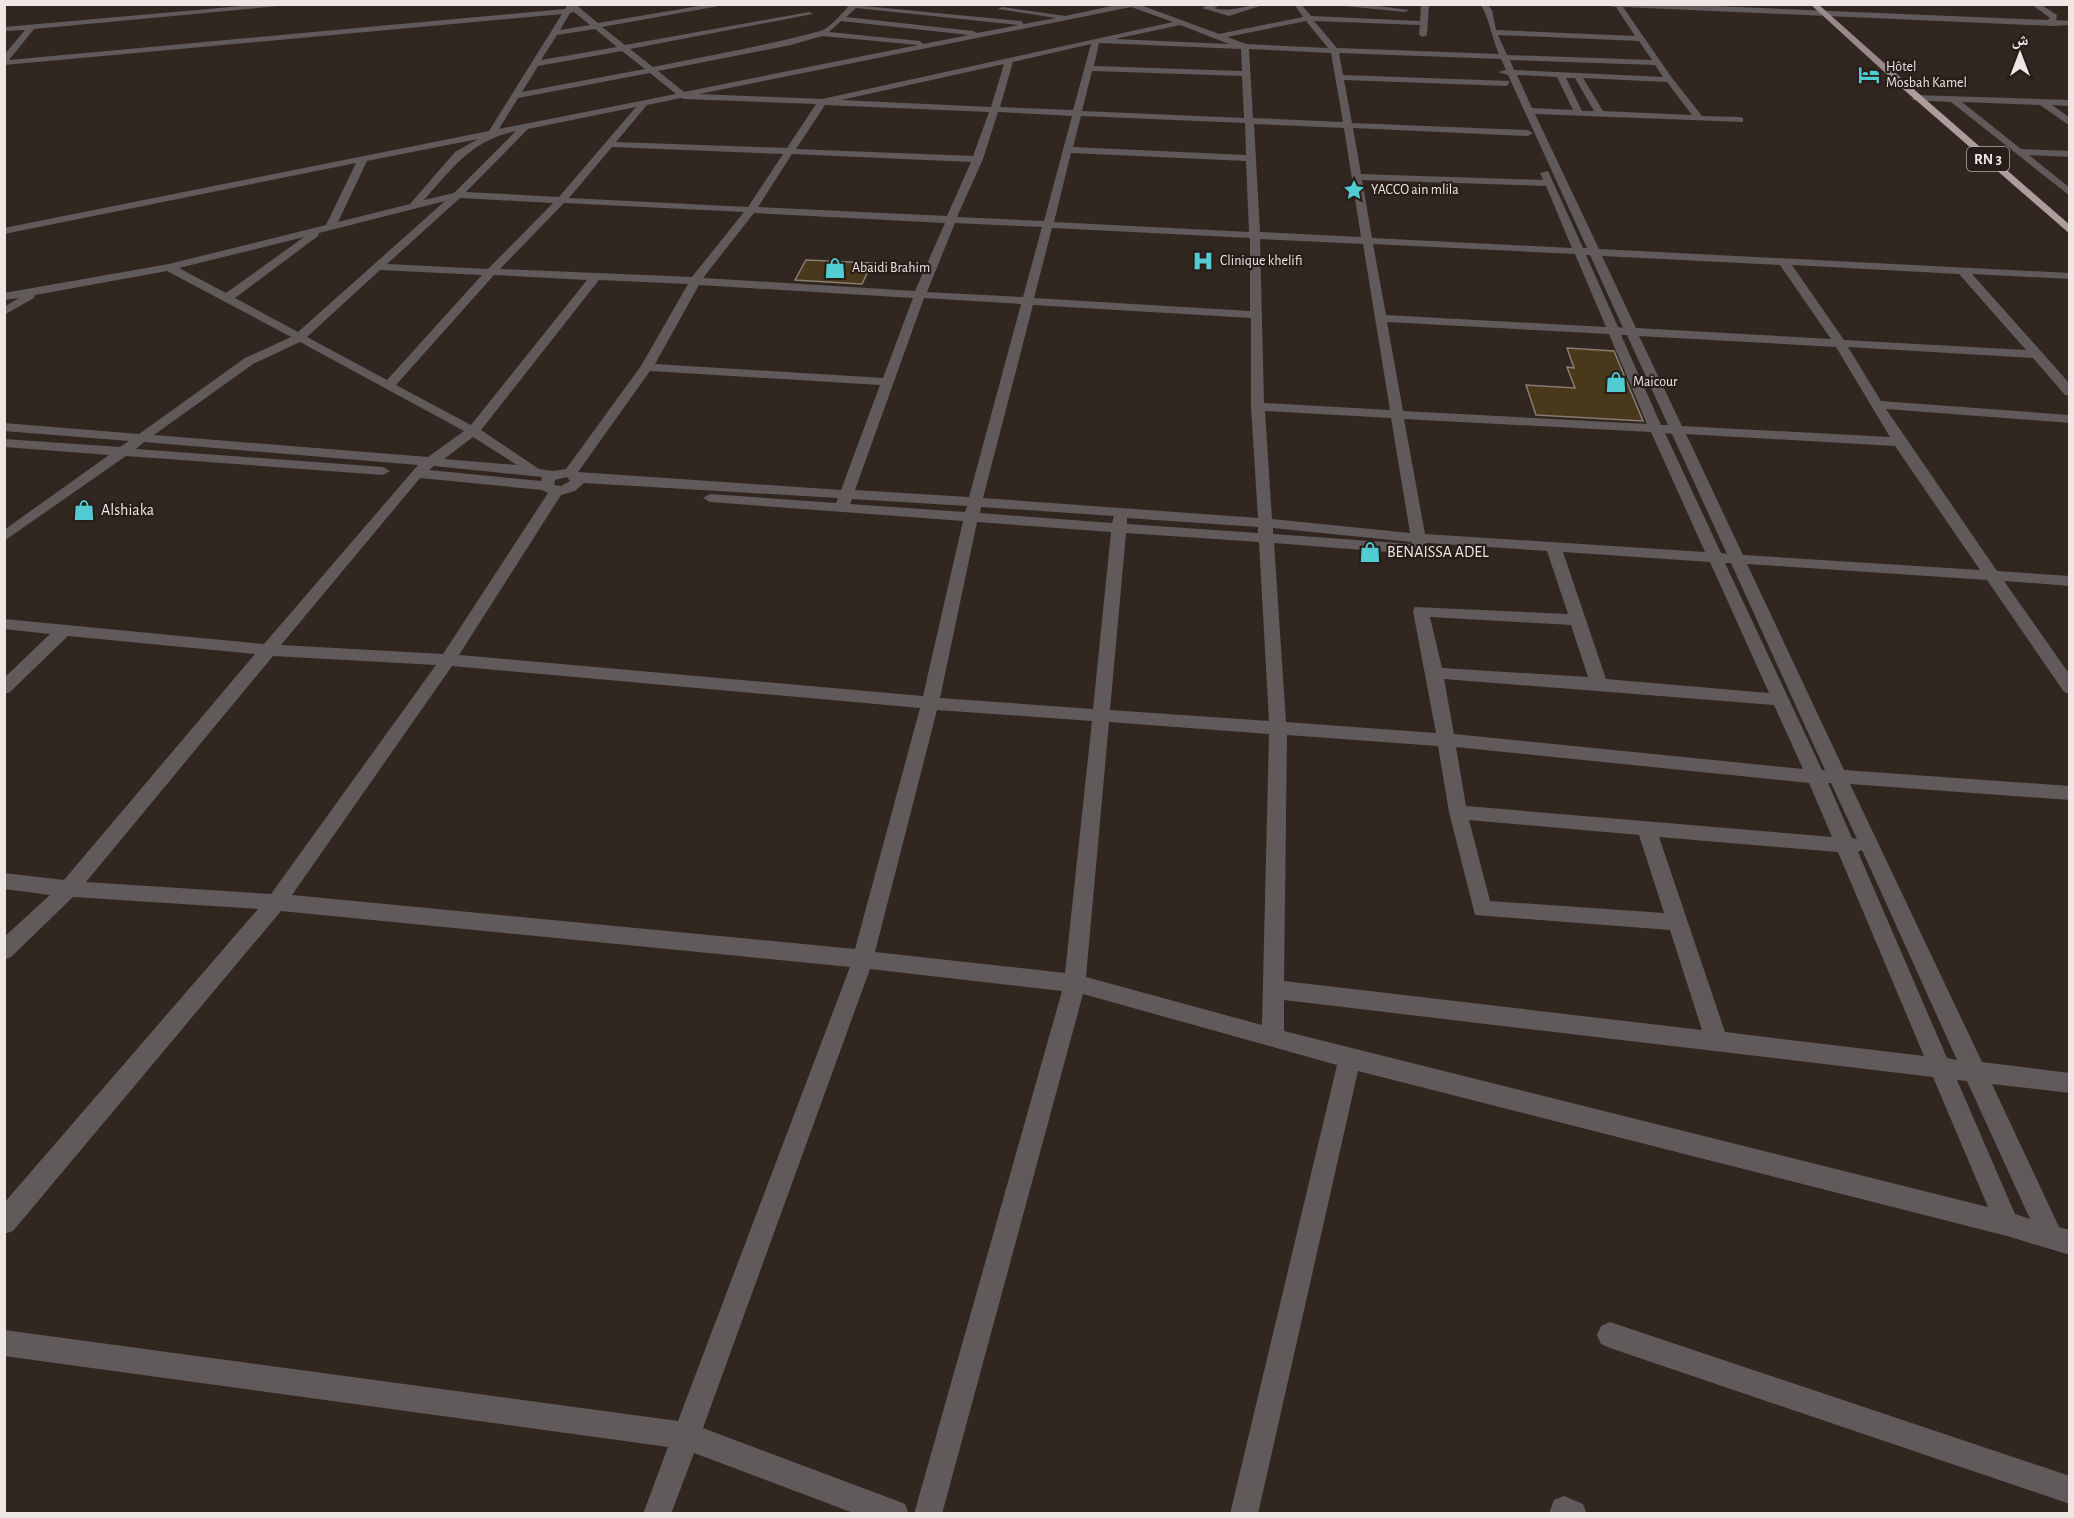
<svg xmlns="http://www.w3.org/2000/svg" width="2074" height="1518" font-family="'Alegreya Sans','Noto Naskh Arabic',sans-serif">
  <style>
    .building { fill: #4a381a; stroke: #867e73; stroke-width: 1.5 }
    .lines { fill: none; stroke-linecap: round; stroke-linejoin: round }
    .minor { fill: #615a5a; fill-rule: evenodd }
    .major { fill: #988a8a; fill-rule: evenodd }
    .highway { fill: #ad9d9d; fill-rule: evenodd }
    .labels { text-anchor: middle; dominant-baseline: central; stroke-width: 4.5; stroke-linejoin: round; paint-order: stroke }
    .far-poi-label { font-size: 14px; fill: #eee6e2; stroke: #281d18; text-anchor: start }
    .shield { fill: #281d18; stroke: #b3aaa5; stroke-width: 1.5 }
    .shield-label { font-size: 15px; font-weight: bold; fill: #eee6e2 }
    .poi-label { font-size: 16px; fill: #eee6e2; stroke: #281d18; text-anchor: start }
  </style>
  <rect width="100%" height="100%" fill="#322621"/>
  <g class="building">
    <polygon points="806,260 872,263 862,284 795,280"/>
    <polygon points="1567,348 1614,351 1643,421 1536,415 1526,385 1575,388 1567,367 1574,368"/>
  </g>
  <g class="lines">
    <g class="minor">
      <path d="M 265,4 L 300,4 L 34,29 L 9,60 L 565,9 L 568,4 L 575,4 L 598,23 L 711,4 L 730,4 L 602,27 L 625,45 L 809,12 L 813,14 L 630,49 L 653,67 C 708,56 768,45 820,31 C 829,29 841,14 848,7 L 843,4 L 1021,21 L 1024,24 L 1056,18 L 998,9 L 1002,7 L 1065,16 L 1121,4 L 1138,4 L 1219,34 L 1303,17 L 1294,4 L 1301,4 L 1311,16 L 1420,21 L 1421,4 L 1429,4 L 1427,35 L 1423,37 L 1419,35 L 1420,25 L 1314,21 L 1337,48 L 1499,54 C 1493,41 1488,14 1480,4 L 1487,4 L 1492,10 L 1496,30 L 1635,36 L 1616,7 L 1596,4 L 1666,4 L 2048,20 L 2050,18 L 2031,4 L 2040,4 L 2057,15 L 2056,20 L 2070,21 L 2070,25 L 2053,26 L 1623,7 L 1672,78 L 1702,116 L 1740,117 L 1743,118 L 1743,122 L 1535,114 L 1599,249 L 2070,273 L 2070,279 L 1972,274 L 2070,384 L 2070,396 L 2065,395 L 2033,358 L 1848,347 L 1881,401 L 2070,415 L 2070,423 L 1886,409 L 1997,571 L 2070,576 L 2070,586 L 2004,581 L 2070,675 L 2070,694 L 2064,692 L 1987,580 L 1747,564 L 1844,770 L 2070,786 L 2070,800 L 1850,784 L 1982,1062 L 2070,1073 L 2070,1093 L 1992,1084 L 2059,1227 L 2070,1230 L 2070,1255 L 2007,1236 L 1358,1071 L 1258,1514 L 1230,1514 L 1337,1065 L 1083,994 L 942,1514 L 914,1514 L 1062,991 L 870,969 L 703,1428 L 895,1500 L 905,1504 L 909,1514 L 856,1514 L 694,1453 L 671,1514 L 643,1514 L 668,1447 L 4,1356 L 4,1330 L 678,1421 L 850,967 L 281,911 L 13,1231 L 4,1234 L 4,1203 L 258,909 L 73,897 L 11,957 L 4,960 L 4,937 L 50,895 L 4,889 L 4,873 L 64,880 L 255,654 L 68,636 L 10,692 L 4,694 L 4,678 L 50,634 L 4,629 L 4,619 L 264,644 L 418,465 L 144,442 L 136,449 L 383,467 L 390,471 L 383,475 L 126,456 L 4,541 L 4,530 L 109,455 L 4,447 L 4,439 L 120,447 L 129,441 L 4,431 L 4,423 L 139,434 L 245,358 L 291,337 L 167,271 L 35,295 L 34,298 L 4,315 L 4,307 L 19,298 L 4,300 L 4,293 L 169,264 L 326,225 L 356,163 L 4,234 L 4,228 L 489,131 L 562,14 L 4,65 L 4,55 L 25,30 L 4,31 L 4,27 ZM 1131,7 L 1173,22 L 822,99 L 699,94 ZM 856,8 L 1019,25 L 977,33 L 973,31 L 846,17 ZM 574,12 L 590,25 L 560,30 L 570,13 ZM 841,21 L 969,35 L 923,44 L 920,41 L 829,32 ZM 1306,21 L 1328,48 L 1246,44 L 1227,37 ZM 1180,25 L 1229,44 L 1115,39 ZM 595,29 L 617,47 L 541,60 L 557,35 ZM 1498,35 L 1639,41 L 1652,60 L 1507,55 ZM 822,36 L 918,45 L 684,92 L 658,71 L 791,45 ZM 1099,43 L 1241,49 L 1242,71 L 1094,66 ZM 1091,44 L 1073,110 L 1000,107 L 1013,62 ZM 1249,49 L 1331,53 L 1343,122 L 1253,118 ZM 622,51 L 645,69 L 522,92 L 538,66 ZM 1339,53 L 1501,59 L 1506,70 L 1498,72 L 1508,75 L 1587,248 L 1583,248 L 1548,171 L 1540,173 L 1543,180 L 1361,174 L 1353,128 L 1528,136 L 1533,133 L 1528,130 L 1352,123 L 1344,80 L 1507,86 L 1510,81 L 1343,75 ZM 1510,60 L 1655,65 L 1663,77 L 1514,70 ZM 1004,64 L 991,107 L 841,100 ZM 1092,71 L 1242,76 L 1244,118 L 1082,111 ZM 650,73 L 676,94 L 499,129 L 518,98 ZM 1517,75 L 1557,77 L 1573,110 L 1532,108 ZM 1566,78 L 1575,78 L 1594,111 L 1582,111 ZM 1583,78 L 1667,82 L 1692,115 L 1603,111 ZM 681,98 L 684,99 L 816,104 L 787,148 L 616,142 L 647,105 ZM 825,105 L 989,112 L 973,156 L 796,149 ZM 636,107 L 559,197 L 466,192 L 528,129 ZM 998,112 L 1072,116 L 1044,221 L 957,217 L 983,159 ZM 1081,116 L 1245,123 L 1246,155 L 1073,147 ZM 1254,124 L 1344,128 L 1361,237 L 1260,232 ZM 516,131 L 454,193 L 424,200 C 452,168 472,140 516,131 ZM 478,139 L 455,152 L 410,204 L 338,222 L 367,161 ZM 612,147 L 783,154 L 748,207 L 569,198 ZM 1071,153 L 1246,161 L 1249,232 L 1054,222 ZM 792,154 L 971,162 L 947,216 L 758,207 ZM 1362,180 L 1546,186 L 1572,248 L 1372,238 ZM 460,198 L 553,203 L 488,269 L 387,264 ZM 445,201 L 298,332 L 235,298 L 318,236 L 319,233 ZM 564,203 L 744,212 L 692,277 L 500,269 ZM 754,213 L 945,223 L 915,291 L 703,278 ZM 955,223 L 1042,227 L 1023,297 L 927,292 ZM 1052,228 L 1250,238 L 1250,311 L 1034,298 ZM 304,237 L 226,293 L 179,268 ZM 1260,239 L 1363,244 L 1390,410 L 1264,403 ZM 1373,244 L 1575,254 L 1606,327 L 1386,315 ZM 1586,255 L 1590,255 L 1623,328 L 1618,327 ZM 1602,256 L 1780,265 L 1831,339 L 1636,328 ZM 1792,265 L 1959,274 L 2026,350 L 1844,340 ZM 380,270 L 482,275 L 387,380 L 307,337 ZM 494,275 L 587,280 L 471,425 L 396,385 ZM 599,280 L 688,284 L 641,366 L 566,469 L 554,471 L 539,469 L 481,430 ZM 699,285 L 913,298 L 883,378 L 655,364 ZM 924,298 L 1021,304 L 969,497 L 855,490 ZM 1033,305 L 1251,318 L 1251,407 L 1258,518 L 983,498 ZM 1387,322 L 1609,334 L 1647,424 L 1403,411 ZM 1621,335 L 1627,335 L 1668,425 L 1661,425 ZM 1639,336 L 1836,347 L 1890,437 L 1682,426 ZM 300,342 L 464,431 L 428,457 L 154,435 L 253,364 ZM 650,371 L 880,385 L 841,490 L 578,472 ZM 1265,411 L 1391,418 L 1410,533 L 1272,519 ZM 1404,419 L 1651,432 L 1705,552 L 1425,534 ZM 1665,433 L 1672,434 L 1727,554 L 1721,553 ZM 1686,434 L 1895,446 L 1980,570 L 1743,555 ZM 473,437 L 517,465 L 444,459 ZM 434,466 L 542,477 L 541,481 L 429,470 ZM 567,477 L 570,481 L 561,486 L 554,485 L 555,480 ZM 420,478 L 542,490 L 548,493 L 443,654 L 281,645 ZM 584,483 L 838,498 L 836,503 L 710,494 L 703,498 L 710,502 L 963,521 L 923,696 L 459,655 L 561,495 L 575,491 ZM 852,499 L 967,506 L 965,512 L 850,504 ZM 981,507 L 1114,516 L 1112,523 L 980,513 ZM 1127,518 L 1258,527 L 1258,533 L 1127,524 ZM 977,522 L 1111,532 L 1093,709 L 940,698 ZM 1273,528 L 1411,542 L 1412,544 L 1273,534 ZM 1126,533 L 1259,542 L 1269,721 L 1110,710 ZM 1274,543 L 1413,554 L 1425,552 L 1426,543 L 1547,551 L 1568,614 L 1415,607 L 1413,611 L 1436,733 L 1286,722 ZM 1563,552 L 1710,562 L 1769,693 L 1606,679 ZM 1725,563 L 1731,563 L 1825,770 L 1822,770 ZM 1430,617 L 1571,625 L 1588,677 L 1442,668 ZM 273,656 L 436,665 L 271,894 L 86,882 ZM 452,666 L 920,708 L 855,949 L 292,895 ZM 1444,679 L 1774,705 L 1803,769 L 1454,734 ZM 937,710 L 1092,721 L 1065,973 L 875,952 ZM 1109,722 L 1269,734 L 1262,1025 L 1086,977 ZM 1287,735 L 1438,746 L 1449,812 L 1475,915 L 1670,930 L 1702,1030 L 1284,981 ZM 1456,747 L 1809,783 L 1832,837 L 1466,806 ZM 1828,783 L 1831,783 L 1857,839 L 1852,838 ZM 1469,820 L 1639,835 L 1664,913 L 1490,901 ZM 1659,837 L 1838,852 L 1924,1056 L 1725,1032 ZM 1862,850 L 1957,1060 L 1947,1058 L 1858,852 ZM 1284,1000 L 1933,1077 L 1988,1207 L 1284,1031 ZM 1957,1080 L 1967,1081 L 2030,1219 L 2015,1214 Z"/>
      <path d="M 1210,4 L 1223,4 L 1214,8 C 1233,13 1247,4 1266,4 L 1229,16 L 1202,8 Z"/>
      <polygon points="1324,4 1362,4 1409,10 1405,12"/>
      <polygon points="1915,95 2070,100 2070,106 2052,105 2070,118 2070,126 2040,105 1962,102 2021,149 2070,151 2070,157 2029,155 2070,188 2070,196 1951,102 1912,100"/>
      <polygon points="1610,1322 2070,1476 2070,1504 1610,1348 1601,1344 1597,1335 1601,1326"/>
      <polygon points="1564,1496 1583,1504 1587,1514 1549,1514 1554,1500"/>
    </g>
    <polygon class="major" points="1810,4 1818,4 1909,85 1909,89 1903,89"/>
    <polygon class="highway" points="1903,85 1909,85 2070,225 2070,234 1903,89"/>
  </g>
  <defs>
    <symbol id="hotel-bare" viewBox="-9 -9 18 18"><path d="M-6-4.5h1.5V1H6V5H4.5V3h-9V5H-6ZM-4 0a1.8 1.8 0 1 1 3.6 0ZM.5 0V-2.5h3Q6-2.5 6 0Z" fill="#51ccd3" stroke="#281d18" stroke-width="2.5" paint-order="stroke"/></symbol>
    <symbol id="sight-bare" viewBox="-9 -9 18 18"><path d="M0-6L1.8-2.2L6-1.7L2.9 1.2L3.7 5.4L0 3.3L-3.7 5.4L-2.9 1.2L-6-1.7L-1.8-2.2Z" fill="#51ccd3" stroke="#281d18" stroke-width="2.5" paint-order="stroke"/></symbol>
    <symbol id="hospital-bare" viewBox="-9 -9 18 18"><path d="M-5-5h3v3.5h4V-5h3V5h-3V1.5h-4V5h-3Z" fill="#51ccd3" stroke="#281d18" stroke-width="2.5" paint-order="stroke"/></symbol>
    <symbol id="shop-bare" viewBox="-9 -9 18 18"><path d="M-5-2.5h2.3a2.7 3.5 0 0 1 5.4 0H5L5.5 6h-11ZM-1.5-2.5h3a1.5 2.3 0 0 0-3 0Z" fill="#51ccd3" stroke="#281d18" stroke-width="2.5" paint-order="stroke"/></symbol>
  </defs>
  <g fill-rule="evenodd">
    <use href="#hotel-bare" x="1854" y="60" width="30" height="30"/>
    <use href="#sight-bare" x="1339" y="175" width="30" height="30"/>
    <use href="#hospital-bare" x="1188" y="246" width="30" height="30"/>
    <use href="#shop-bare" x="820" y="253" width="30" height="30"/>
    <use href="#shop-bare" x="1601" y="367" width="30" height="30"/>
    <use href="#shop-bare" x="69" y="495" width="30" height="30"/>
    <use href="#shop-bare" x="1355" y="537" width="30" height="30"/>
  </g>
  <g class="labels">
    <g class="far-poi-label">
      <text x="1886" y="67">Hôtel<tspan x="1886" dy="16">Mosbah Kamel</tspan></text>
      <text x="1371" y="190">YACCO ain mlila</text>
      <text x="1220" y="261">Clinique khelifi</text>
      <text x="852" y="268">Abaidi Brahim</text>
      <text x="1633" y="382">Maicour</text>
    </g>
    <rect class="shield" x="1967" y="147" width="42" height="24" rx="4.5"/>
    <g class="shield-label">
      <text x="1988" y="159">RN 3</text>
    </g>
    <g class="poi-label">
      <text x="101" y="510">Alshiaka</text>
      <text x="1387" y="552">BENAISSA ADEL</text>
    </g>
  </g>
  <rect width="2074" height="1518" fill="none" stroke="#eee6e2" stroke-width="12"/>
  <g transform="translate(2020 54)" stroke="#281d18" stroke-width="4.5" paint-order="stroke">
  <path d="M0-4.5L10 22L0 15L-10 22Z" fill="#eee6e2"/>
  <text y="-9" font-size="16" font-weight="bold" text-anchor="middle" fill="#eee6e2">ش</text>
  </g>
</svg>
